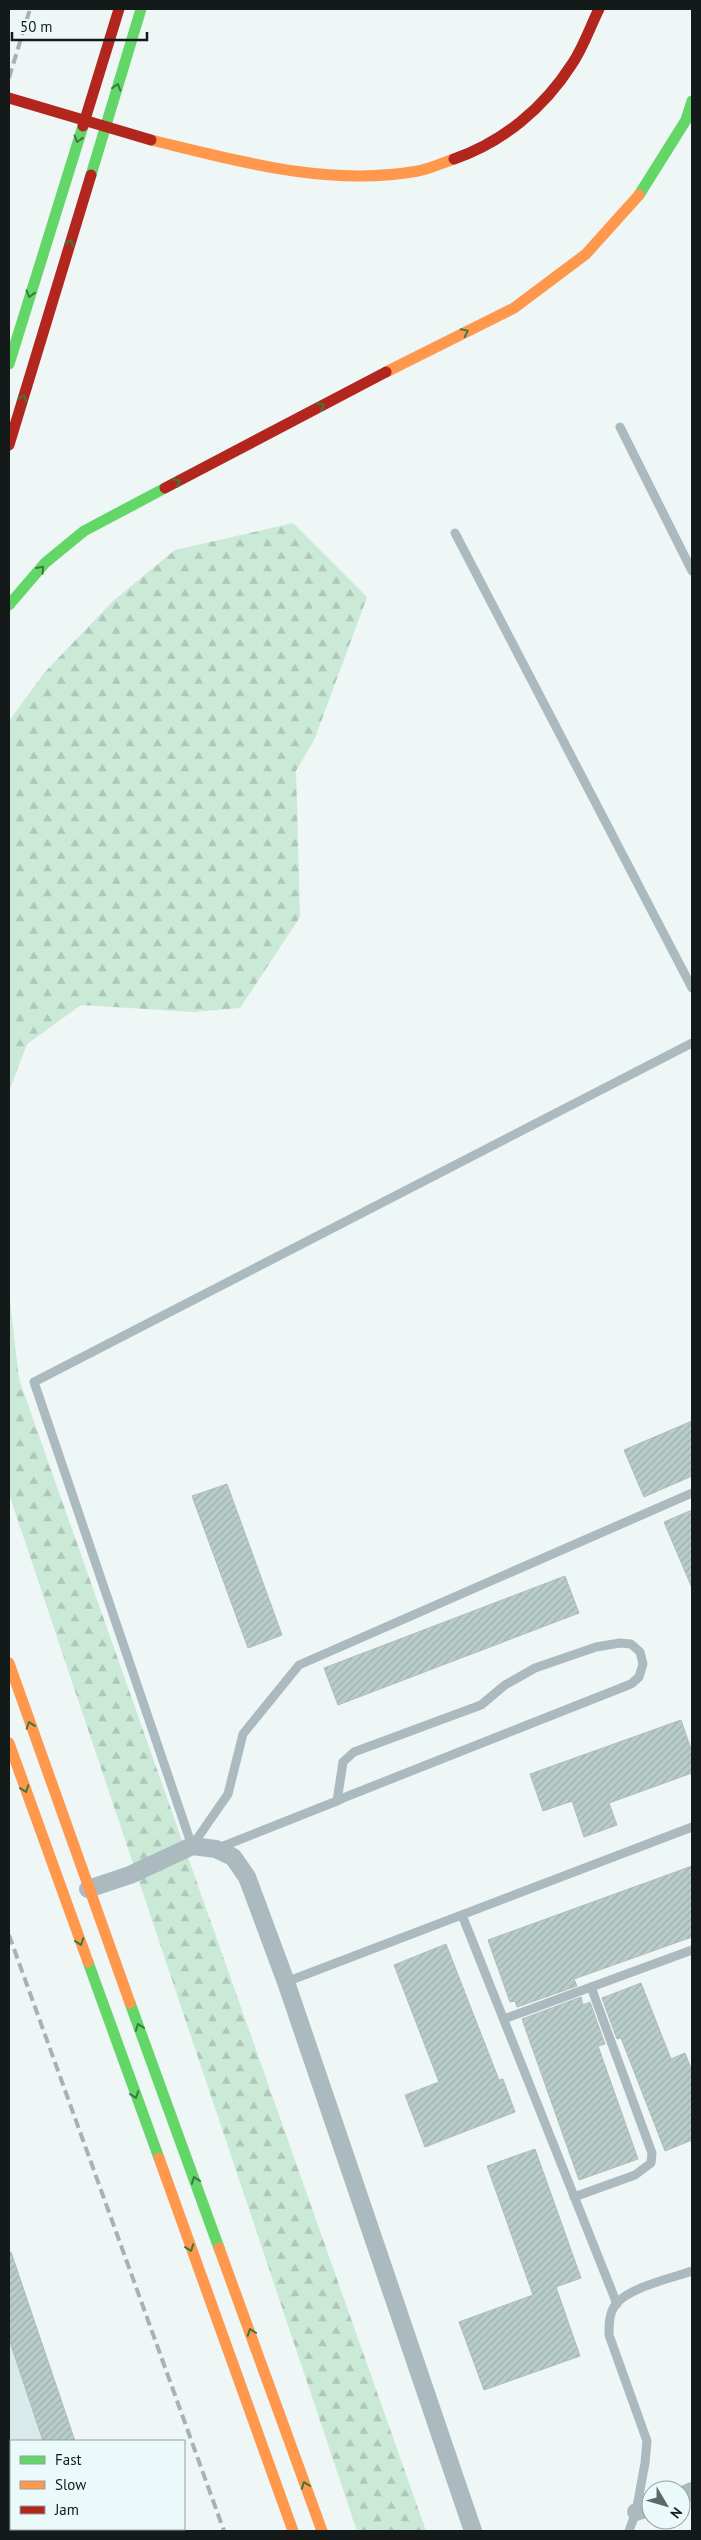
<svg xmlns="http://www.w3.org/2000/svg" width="701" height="2540" font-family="'PT Sans',sans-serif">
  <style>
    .built { fill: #d8eaea }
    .forest { fill: url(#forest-firs) }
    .building { fill: url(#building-hatch); stroke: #b4baba }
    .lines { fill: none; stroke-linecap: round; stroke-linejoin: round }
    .lane { stroke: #aababf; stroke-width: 9 }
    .street { stroke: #aababf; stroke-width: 18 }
    .fast { stroke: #63d668; stroke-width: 11 }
    .slow { stroke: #ff974d; stroke-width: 11 }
    .jam { stroke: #b3261e; stroke-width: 11 }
    .rail { stroke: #a7b2b5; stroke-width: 4; stroke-dasharray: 10 5; stroke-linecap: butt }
    .jam-bridge { stroke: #b3261e; stroke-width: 11 }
    .oneway { stroke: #3c7841 }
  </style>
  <defs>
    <pattern id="forest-firs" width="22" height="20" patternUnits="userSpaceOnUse" patternTransform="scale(1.25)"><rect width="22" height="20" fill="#cae9d7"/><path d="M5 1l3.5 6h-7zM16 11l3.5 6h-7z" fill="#adc7b8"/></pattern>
    <pattern id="building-hatch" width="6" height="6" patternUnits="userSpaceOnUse" patternTransform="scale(1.25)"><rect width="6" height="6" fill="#b8cdc9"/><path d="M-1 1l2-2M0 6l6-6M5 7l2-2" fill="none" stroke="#9dafac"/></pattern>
  </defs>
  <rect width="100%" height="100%" fill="#eef6f6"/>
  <polygon class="built" points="9,2265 69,2441 11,2441 11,2513 9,2513"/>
  <g class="forest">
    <polygon points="293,523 367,597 315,738 296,771 300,917 240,1008 193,1012 81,1005 27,1044 9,1091 9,721 44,673 113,601 175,550"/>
    <polygon points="9,1293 19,1379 426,2531 357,2531 9,1494"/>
  </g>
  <g class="building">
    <polygon points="692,1421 692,1476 644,1497 624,1450"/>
    <polygon points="227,1484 282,1635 248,1648 192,1496"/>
    <polygon points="692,1510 692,1588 664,1522"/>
    <polygon points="565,1576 579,1613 338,1705 324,1668"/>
    <polygon points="681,1720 692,1752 692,1773 609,1803 617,1825 584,1837 572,1801 543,1811 530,1774"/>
    <polygon points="692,1866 692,1937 574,1979 577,1986 517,2007 515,2001 510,2002 488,1940"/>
    <polygon points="446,1944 499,2080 503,2079 515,2112 425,2147 405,2095 439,2082 394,1965"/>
    <polygon points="641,1983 671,2059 685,2053 692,2071 692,2140 665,2151 621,2038 617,2039 602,1998"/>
    <polygon points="581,1997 583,2005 590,2002 605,2044 598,2046 638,2159 579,2180 522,2019"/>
    <polygon points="535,2149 581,2278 556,2287 580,2356 484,2390 459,2322 533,2295 487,2166"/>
    <polygon points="11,2252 75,2441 43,2441 9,2339 9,2253"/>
  </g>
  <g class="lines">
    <g class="lane">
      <polyline points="620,427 692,571"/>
      <polyline points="455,533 692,988"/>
      <polyline points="192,1846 34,1382 692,1043"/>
      <polyline points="192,1846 228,1794 243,1734 299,1665 692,1493"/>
      <polyline points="216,1849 337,1801 348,1796 631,1684 639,1677 643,1664 640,1652 631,1644 620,1643 596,1647 535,1668 505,1685 481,1705 354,1752 343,1762 337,1801"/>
      <polyline points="462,1915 617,2304"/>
      <polyline points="286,1982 692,1827"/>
      <polyline points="504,2019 692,1950"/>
      <polyline points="574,2197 635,2175 651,2163 652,2153 591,1987"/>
      <polyline points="51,2529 52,2531"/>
      <polyline points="159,2529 160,2531"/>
      <polyline points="15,2531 22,2529"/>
      <path d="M 629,2531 L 636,2512 L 645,2463 L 647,2441 L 609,2335 C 609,2324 609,2313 616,2304 C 630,2287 672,2278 692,2271"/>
    </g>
    <g class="street">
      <polyline points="88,1889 130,1875 192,1846 216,1849 233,1857 247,1877 286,1982 473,2531"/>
      <polyline points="681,2496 692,2491"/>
      <polyline points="636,2512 651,2507"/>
    </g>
    <g class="fast">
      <polyline points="91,175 141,9"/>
      <polyline points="639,195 686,120 692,101"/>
      <polyline points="9,364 83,126"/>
      <polyline points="9,605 45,563 84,531 165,488"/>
      <polyline points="88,1962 159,2158"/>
      <polyline points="130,2003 219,2248"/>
    </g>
    <g class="slow">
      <path d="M 151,140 C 238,161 328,187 418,171 C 430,169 442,163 454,159"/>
      <polyline points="386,372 514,308 586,254 639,195"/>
      <polyline points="9,1663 130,2003"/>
      <polyline points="9,1743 88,1962"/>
      <polyline points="159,2158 293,2531"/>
      <polyline points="219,2248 322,2531"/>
    </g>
    <g class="jam">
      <polyline points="83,126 119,9"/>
      <path d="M 454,159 C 503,142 544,108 572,64 C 583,48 590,27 599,9"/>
      <polyline points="9,445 91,175"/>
      <polyline points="165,488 386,372"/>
    </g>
    <g class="rail">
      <polyline points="9,78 30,9"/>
      <polyline points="9,1935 224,2531"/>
    </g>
    <polyline class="jam-bridge" points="9,98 151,140"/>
  </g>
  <defs><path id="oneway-chevron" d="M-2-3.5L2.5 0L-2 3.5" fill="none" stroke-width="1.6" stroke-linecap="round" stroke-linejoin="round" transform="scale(1.25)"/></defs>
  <g class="oneway">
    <use href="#oneway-chevron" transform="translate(117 87) rotate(-73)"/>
    <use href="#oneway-chevron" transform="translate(78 139) rotate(107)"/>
    <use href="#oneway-chevron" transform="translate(70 243) rotate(-73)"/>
    <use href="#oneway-chevron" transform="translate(30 294) rotate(107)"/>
    <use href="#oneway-chevron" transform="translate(465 332) rotate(-26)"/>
    <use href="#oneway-chevron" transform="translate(23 398) rotate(-73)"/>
    <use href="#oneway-chevron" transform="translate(321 406) rotate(-28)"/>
    <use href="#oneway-chevron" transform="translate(177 482) rotate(-28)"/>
    <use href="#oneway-chevron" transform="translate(41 569) rotate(-48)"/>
    <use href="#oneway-chevron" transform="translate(30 1725) rotate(-109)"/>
    <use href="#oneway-chevron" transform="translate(25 1789) rotate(70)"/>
    <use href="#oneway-chevron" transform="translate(80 1942) rotate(70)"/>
    <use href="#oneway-chevron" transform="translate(139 2027) rotate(-110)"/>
    <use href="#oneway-chevron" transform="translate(135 2095) rotate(70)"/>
    <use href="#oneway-chevron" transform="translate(195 2180) rotate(-110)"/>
    <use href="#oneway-chevron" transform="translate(190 2248) rotate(70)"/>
    <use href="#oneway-chevron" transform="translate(251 2332) rotate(-110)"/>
    <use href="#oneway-chevron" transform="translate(305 2485) rotate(-110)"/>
  </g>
  <rect width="701" height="2540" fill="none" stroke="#141a1a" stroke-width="20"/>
  <rect x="10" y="2440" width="175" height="90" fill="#eafafa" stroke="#94a0a0"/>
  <rect x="20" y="2456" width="25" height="8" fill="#63d668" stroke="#94a0a0"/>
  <text x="55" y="2465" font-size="15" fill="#141a1a">Fast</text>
  <rect x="20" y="2481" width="25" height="8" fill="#ff974d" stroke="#94a0a0"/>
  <text x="55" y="2490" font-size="15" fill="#141a1a">Slow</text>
  <rect x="20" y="2506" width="25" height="8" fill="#b3261e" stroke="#94a0a0"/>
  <text x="55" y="2515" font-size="15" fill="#141a1a">Jam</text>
  <g transform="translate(666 2505) rotate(128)"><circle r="24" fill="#eafafa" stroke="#94a0a0"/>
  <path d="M0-4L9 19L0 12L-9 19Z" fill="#606767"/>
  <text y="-8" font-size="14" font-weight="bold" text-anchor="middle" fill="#141a1a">N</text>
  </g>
  <path d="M12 32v8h135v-8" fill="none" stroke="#141a1a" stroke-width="2.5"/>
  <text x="20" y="32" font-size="15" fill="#141a1a" stroke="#eafafa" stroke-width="4" paint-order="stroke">50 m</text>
</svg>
